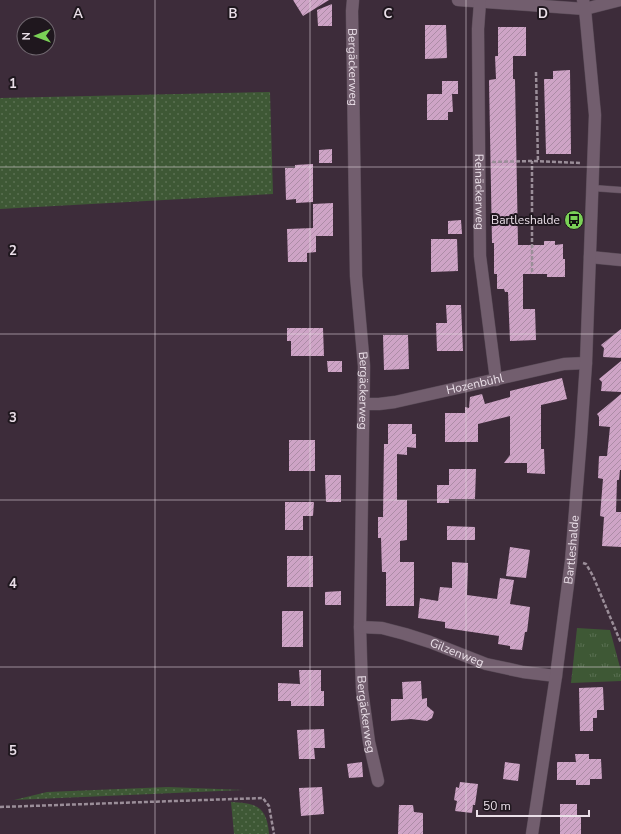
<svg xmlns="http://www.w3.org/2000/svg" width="621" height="834" font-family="'Nunito Sans',sans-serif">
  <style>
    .grass { fill: url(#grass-dots) }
    .park { fill: url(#park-tufts) }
    .building { fill: url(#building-hatch) }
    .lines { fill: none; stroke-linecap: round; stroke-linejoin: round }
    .service-casing { stroke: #574955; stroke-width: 7 }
    .minor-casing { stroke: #574955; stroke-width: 13 }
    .path { stroke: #9b8e99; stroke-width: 2.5; stroke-dasharray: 4 2; stroke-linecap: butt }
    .service { stroke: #725e6e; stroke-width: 6 }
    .minor { stroke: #725e6e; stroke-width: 12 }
    .grid { fill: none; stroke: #eadfe8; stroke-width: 1; stroke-opacity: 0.55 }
    .labels { text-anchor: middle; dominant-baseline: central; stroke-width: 4; stroke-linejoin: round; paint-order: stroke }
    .street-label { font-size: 12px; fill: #eadfe8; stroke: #1f171e }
    .poi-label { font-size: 12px; fill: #eadfe8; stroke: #1f171e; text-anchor: end }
    .grid-label { font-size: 13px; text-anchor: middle; font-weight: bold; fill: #eadfe8; stroke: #1f171e; stroke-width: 4; stroke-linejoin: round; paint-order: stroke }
  </style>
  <defs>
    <pattern id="grass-dots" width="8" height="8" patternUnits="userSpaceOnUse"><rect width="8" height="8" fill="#3e5835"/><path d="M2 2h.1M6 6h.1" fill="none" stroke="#5a7052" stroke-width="1.8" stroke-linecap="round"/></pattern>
    <pattern id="park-tufts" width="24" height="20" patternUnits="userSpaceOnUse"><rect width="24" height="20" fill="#3e5835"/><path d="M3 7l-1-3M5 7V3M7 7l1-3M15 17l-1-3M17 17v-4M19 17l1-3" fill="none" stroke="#5a7052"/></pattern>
    <pattern id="building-hatch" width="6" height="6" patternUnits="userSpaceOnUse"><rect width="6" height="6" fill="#cea4c6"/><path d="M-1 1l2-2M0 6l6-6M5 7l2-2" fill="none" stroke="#ac8ca6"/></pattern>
  </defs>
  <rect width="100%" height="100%" fill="#3d2c3a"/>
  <g class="grass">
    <polygon points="270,92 273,194 0,209 0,98"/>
    <polygon points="168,787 243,790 14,800 47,792"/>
    <path d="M 231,802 C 256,803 267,806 269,834 L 234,834 Z"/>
  </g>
  <polygon class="park" points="577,628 610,630 621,671 621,681 571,683"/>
  <g class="building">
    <polygon points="293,0 329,0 303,16"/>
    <polygon points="332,4 332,26 318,26 317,10"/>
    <polygon points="425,25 446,25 447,58 425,59"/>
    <polygon points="498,27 526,27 526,56 513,56 513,79 515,79 518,245 544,245 544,241 555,241 555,245 563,244 563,259 565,259 565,277 547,277 547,274 523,274 523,309 535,309 536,340 510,341 508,292 505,292 504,289 497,289 497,274 494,274 494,243 492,243 489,80 496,79 495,56 498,56"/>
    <polygon points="570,70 571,154 546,154 544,79 553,79 553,71"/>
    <rect x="442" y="81" width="16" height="13"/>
    <polygon points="427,94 452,94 453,112 448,112 448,120 427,120"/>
    <polygon points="332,149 332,163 319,163 319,150"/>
    <polygon points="313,164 313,202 296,203 296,199 286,200 285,168 295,168 295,165"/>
    <polygon points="333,203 333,236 316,236 316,252 307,253 307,262 288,262 287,229 313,228 313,204"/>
    <polygon points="461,220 462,234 448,234 448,221"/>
    <polygon points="431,239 457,239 458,271 431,272"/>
    <polygon points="446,305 461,305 463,351 437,351 436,323 447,323"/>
    <polygon points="287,328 323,328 324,356 291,356 291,341 287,341"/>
    <polygon points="621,329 621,358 603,357 604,348 601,345"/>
    <polygon points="383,335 408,335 409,369 384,370"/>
    <polygon points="327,361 342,361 342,372 328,372"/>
    <polygon points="621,361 621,392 601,391 602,382 599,379"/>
    <polygon points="562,378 567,399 541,405 541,449 544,449 545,474 527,473 527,463 504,463 510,455 510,416 478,424 478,442 445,442 445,413 465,413 465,407 469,408 470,397 482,394 485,404 510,397 510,391"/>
    <polygon points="621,394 621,470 620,470 619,480 617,480 616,512 621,512 621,547 602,546 604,517 600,516 603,479 598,478 599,456 607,456 610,427 599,426 599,417 597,414"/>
    <polygon points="388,424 412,424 412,434 416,434 416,448 407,447 407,455 397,454 397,500 407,500 407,540 400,541 400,562 414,562 414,606 386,606 386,572 382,572 381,538 378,538 378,517 383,517 384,444 388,444"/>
    <rect x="289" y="440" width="26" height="31"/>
    <polygon points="449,469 476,469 475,499 449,499 449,503 437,503 437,485 449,485"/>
    <polygon points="325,475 341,475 341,502 326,502"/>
    <polygon points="285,502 314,502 313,516 303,516 303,530 285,530"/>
    <polygon points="447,526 475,527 475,540 447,540"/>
    <polygon points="510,547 530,550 526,578 506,576"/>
    <rect x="287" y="556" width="26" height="31"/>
    <polygon points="452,562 468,563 467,595 497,599 500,578 514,580 510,604 530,607 527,632 525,632 522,650 510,649 510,646 498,644 499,636 445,628 445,622 418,618 420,598 438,601 440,587 452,588"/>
    <polygon points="341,591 341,605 325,605 325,592"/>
    <rect x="282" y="611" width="21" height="36"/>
    <polygon points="299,670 321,670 321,691 324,691 324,706 291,706 291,701 278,701 278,683 300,684"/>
    <polygon points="421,681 422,699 427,698 427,706 434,712 432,718 427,721 411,719 391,721 391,699 403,699 402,682"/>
    <polygon points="603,687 604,710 597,710 597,718 593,718 593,731 580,731 579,688"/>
    <polygon points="324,729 325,748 314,748 315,759 299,759 297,730"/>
    <polygon points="575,754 589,754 589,759 601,759 602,779 590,779 590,785 576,785 576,780 557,780 557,762 576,762"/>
    <polygon points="362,762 363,777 349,778 347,764"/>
    <polygon points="505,762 520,764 518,781 503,779"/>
    <polygon points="460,782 478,784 475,805 473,805 472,813 455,811 457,801 454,800 456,787 459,788"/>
    <polygon points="322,787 324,814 301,816 299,788"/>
    <polygon points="560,804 577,804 577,816 581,816 581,834 560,834"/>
    <polygon points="399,805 413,805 414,812 423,813 423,834 398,834"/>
  </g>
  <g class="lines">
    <defs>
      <polyline id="service" points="593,188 621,190"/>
      <g id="minor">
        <path id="s1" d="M 353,0 L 352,11 L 356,276 L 364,366 L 360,627 L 362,690 L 369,742 L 378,781"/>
        <polyline points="458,0 585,9 620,0"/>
        <path id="s2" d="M 480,2 L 478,29 L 480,256 L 496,380"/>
        <polyline points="590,257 621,260"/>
        <path id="s3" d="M 365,404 L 379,404 L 395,402 L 564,364 L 586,363"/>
        <path id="s4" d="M 360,627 L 382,628 L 405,634 L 430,642 L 486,664 L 523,672 L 556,676"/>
        <path id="s5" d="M 532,834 L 556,676 L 571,561 L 581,437 L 586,363 L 595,115 L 585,9 L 583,0"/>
      </g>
    </defs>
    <use href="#service" class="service-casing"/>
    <use href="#minor" class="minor-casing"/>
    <g class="path">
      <polyline points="536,72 538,162"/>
      <polyline points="492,162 532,161 581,163"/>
      <polyline points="532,272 532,161"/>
      <polyline points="583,563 586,564 593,576 621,643"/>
      <polyline points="0,807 263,798 269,806 274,834"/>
    </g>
    <use href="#service" class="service"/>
    <use href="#minor" class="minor"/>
  </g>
  <path class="grid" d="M 155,0 L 155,834M 310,0 L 310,834M 466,0 L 466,834M 0,167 L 621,167M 0,334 L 621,334M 0,500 L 621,500M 0,667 L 621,667"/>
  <defs>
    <symbol id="bus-disc" viewBox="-11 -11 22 22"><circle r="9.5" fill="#7ad156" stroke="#1f171e"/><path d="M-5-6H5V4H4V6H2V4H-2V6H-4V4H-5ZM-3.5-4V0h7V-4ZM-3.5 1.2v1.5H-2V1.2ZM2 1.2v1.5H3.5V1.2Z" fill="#111"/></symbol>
  </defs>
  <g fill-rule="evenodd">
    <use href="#bus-disc" x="563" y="209" width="22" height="22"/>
  </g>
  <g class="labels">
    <g class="street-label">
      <text stroke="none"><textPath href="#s1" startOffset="67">Bergäckerweg</textPath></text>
      <text stroke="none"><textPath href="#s2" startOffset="190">Reinäckerweg</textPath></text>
      <text stroke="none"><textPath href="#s3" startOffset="112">Hozenbühl</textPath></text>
      <text stroke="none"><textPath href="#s1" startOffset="391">Bergäckerweg</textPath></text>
      <text stroke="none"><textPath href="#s5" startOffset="287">Bartleshalde</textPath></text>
      <text stroke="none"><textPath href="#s4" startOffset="101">Gilzenweg</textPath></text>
      <text stroke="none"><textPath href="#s1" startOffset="715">Bergäckerweg</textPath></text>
    </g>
    <g class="poi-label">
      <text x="560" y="220">Bartleshalde</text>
    </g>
  </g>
  <g class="grid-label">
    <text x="78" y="18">A</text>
    <text x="233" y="18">B</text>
    <text x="388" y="18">C</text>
    <text x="543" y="18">D</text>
    <text x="13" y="88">1</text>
    <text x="13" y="255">2</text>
    <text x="13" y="422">3</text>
    <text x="13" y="588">4</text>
    <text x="13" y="755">5</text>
  </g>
  <g transform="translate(36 36) rotate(269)"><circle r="19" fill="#1f171e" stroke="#70676f"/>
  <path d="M0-3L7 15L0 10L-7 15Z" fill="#7ad156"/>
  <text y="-6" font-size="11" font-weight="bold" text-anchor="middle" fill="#eadfe8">N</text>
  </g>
  <path d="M477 810v6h112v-6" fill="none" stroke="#eadfe8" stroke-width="2"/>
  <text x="483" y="810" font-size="12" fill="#eadfe8" stroke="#1f171e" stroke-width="3" paint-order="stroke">50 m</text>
</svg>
